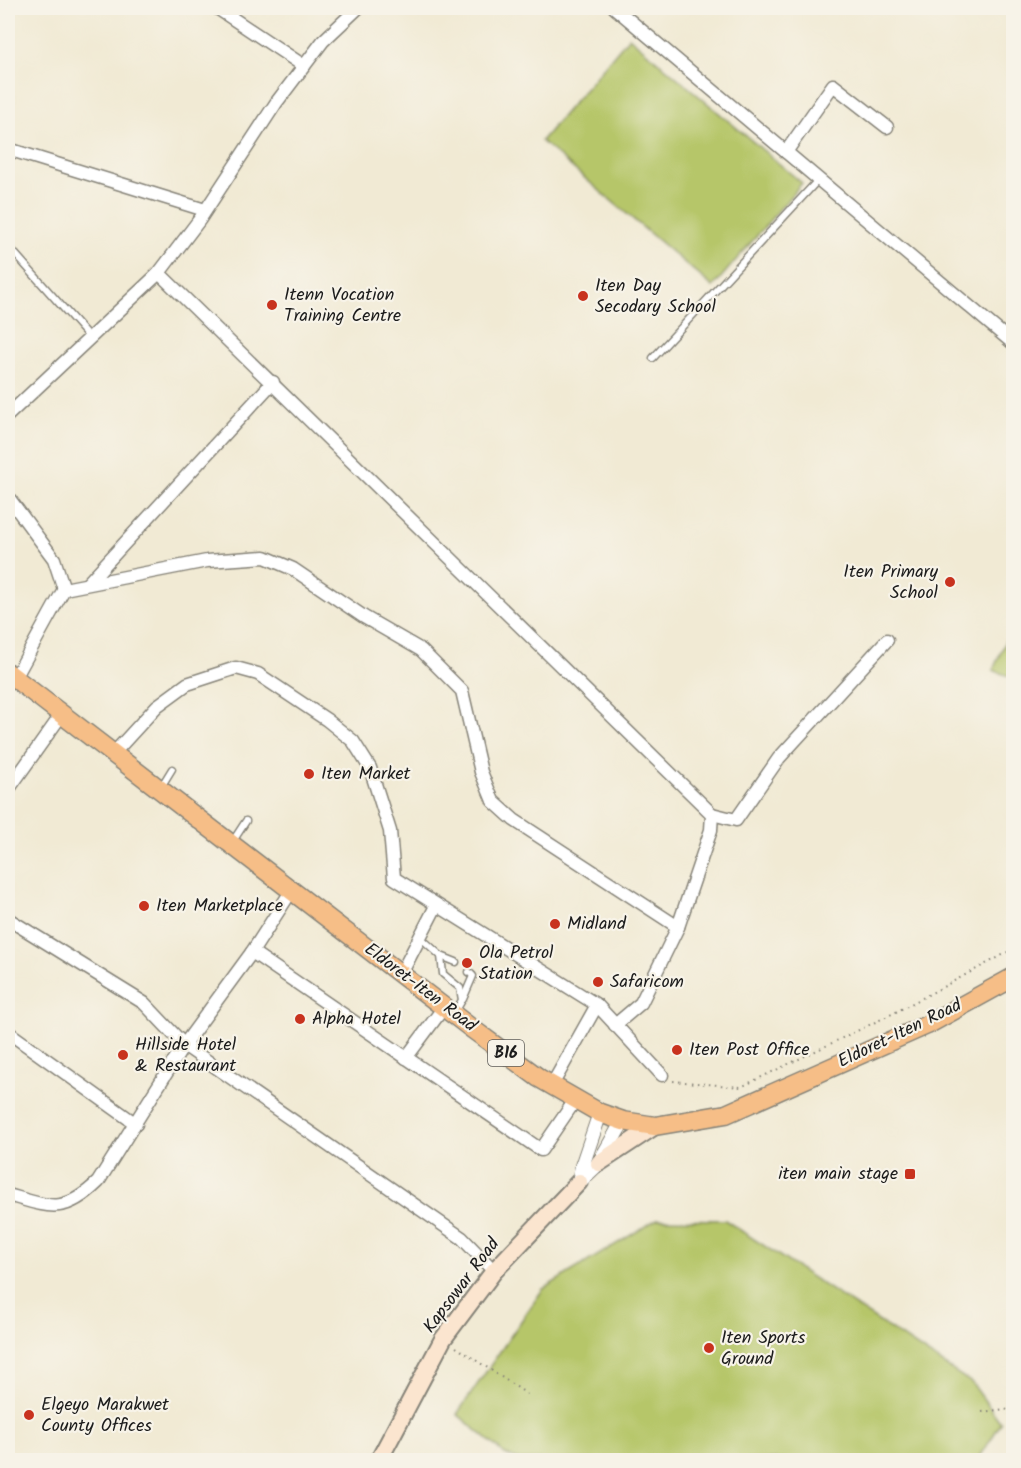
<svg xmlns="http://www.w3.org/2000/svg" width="1021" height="1468" font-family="Kalam,sans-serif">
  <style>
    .green { fill: #b6c669; stroke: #697142; stroke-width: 1.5 }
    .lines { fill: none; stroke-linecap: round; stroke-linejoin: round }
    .service-casing { stroke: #868378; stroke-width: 9 }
    .minor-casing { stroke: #868378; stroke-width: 15 }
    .tertiary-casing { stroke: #868378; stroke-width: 16 }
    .secondary-casing { stroke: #868378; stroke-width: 20 }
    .primary-casing { stroke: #868378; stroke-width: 21 }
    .path { stroke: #868378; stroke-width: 2; stroke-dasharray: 1.5 4.5; stroke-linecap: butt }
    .service { stroke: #fff; stroke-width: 6 }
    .minor { stroke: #fff; stroke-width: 12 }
    .tertiary { stroke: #fff; stroke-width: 14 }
    .secondary { stroke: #fbe5cf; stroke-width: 16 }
    .primary { stroke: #f6be87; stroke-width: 18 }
    .poi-dot { fill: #c8321e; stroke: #f7f3e8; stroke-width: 2 }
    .labels { text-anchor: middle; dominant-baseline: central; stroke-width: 4.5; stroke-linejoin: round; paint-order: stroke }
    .shield { fill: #f7f3e8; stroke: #5e5c59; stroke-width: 1.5 }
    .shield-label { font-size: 16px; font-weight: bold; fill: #1c1c1c }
    .poi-label { font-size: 18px; fill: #1c1c1c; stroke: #f7f3e8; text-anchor: start }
    .street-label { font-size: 18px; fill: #1c1c1c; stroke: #f7f3e8 }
  </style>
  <rect width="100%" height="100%" fill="#f7f3e8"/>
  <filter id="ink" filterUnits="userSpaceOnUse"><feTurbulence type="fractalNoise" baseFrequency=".0167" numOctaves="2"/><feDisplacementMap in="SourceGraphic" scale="12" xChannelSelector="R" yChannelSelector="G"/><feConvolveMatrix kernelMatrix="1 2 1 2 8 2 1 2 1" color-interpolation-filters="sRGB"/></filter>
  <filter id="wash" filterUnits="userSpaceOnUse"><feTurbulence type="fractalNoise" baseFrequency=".008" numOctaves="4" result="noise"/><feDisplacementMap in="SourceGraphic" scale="24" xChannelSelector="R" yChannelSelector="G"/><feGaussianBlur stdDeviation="1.35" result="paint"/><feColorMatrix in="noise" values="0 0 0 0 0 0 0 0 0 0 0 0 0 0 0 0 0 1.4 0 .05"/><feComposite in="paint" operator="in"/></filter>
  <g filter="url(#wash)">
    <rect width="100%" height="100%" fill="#f1ead4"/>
    <g class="green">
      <polygon points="629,37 802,183 713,287 541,141"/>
      <polygon points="1013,624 1013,678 993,670"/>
      <polygon points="657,1219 725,1220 972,1383 1001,1423 978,1460 518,1460 505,1454 457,1414 543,1289"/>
    </g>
  </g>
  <g filter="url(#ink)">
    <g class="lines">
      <defs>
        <g id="service">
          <polyline points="10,248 90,338"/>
          <polyline points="653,358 819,179"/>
          <polyline points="161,787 172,769"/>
          <polyline points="233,841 246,821"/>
          <polyline points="420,937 441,956 443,974 460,988 462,1000 454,1014"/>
          <polyline points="441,956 456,962"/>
          <polyline points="463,999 473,976 469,972"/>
        </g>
        <g id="minor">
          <polyline points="217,8 304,66"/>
          <polyline points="615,8 1014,344"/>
          <polyline points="8,149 205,210"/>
          <polyline points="786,152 833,85 887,127"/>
          <polyline points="159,273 712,814 711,830 678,927 641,1003 615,1025"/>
          <polyline points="8,415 159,273 200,219 276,103 323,41 358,8"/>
          <polyline points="8,497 54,559 64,589 15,678"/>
          <polyline points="88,583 273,382"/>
          <polyline points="64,589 207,561 265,557 293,569 364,617 421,650 462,691 481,772 493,801 514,820 678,927"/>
          <polyline points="113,754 157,706 187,684 236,668 258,674 327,720 353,741 370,768 390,831 394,878 597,1005 662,1075"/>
          <polyline points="8,790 62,714"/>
          <polyline points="712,814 736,820 779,758 887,640"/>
          <polyline points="8,919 144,1003 184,1045 462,1238 494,1271"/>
          <polyline points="252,952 541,1150 576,1099"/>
          <polyline points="401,974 436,906"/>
          <polyline points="8,1032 136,1124"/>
          <polyline points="406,1058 444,1007"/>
          <polyline points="552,1085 597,1005"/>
          <path d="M 8,1195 C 50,1207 64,1215 98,1182 L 184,1045 L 252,952 L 292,890"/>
        </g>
        <g id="tertiary">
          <polyline points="579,1182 599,1163 623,1121"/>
          <polyline points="579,1182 582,1166 600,1113"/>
        </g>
        <g id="secondary">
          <polyline points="599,1163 655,1126"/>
          <polyline points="379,1460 443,1339 494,1271 579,1182"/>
        </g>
        <polyline id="primary" points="8,673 471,1028 539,1078 600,1113 623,1121 655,1126 726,1114 927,1025 1014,977"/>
      </defs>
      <use href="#service" class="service-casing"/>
      <use href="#minor" class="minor-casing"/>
      <use href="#tertiary" class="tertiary-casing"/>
      <use href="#secondary" class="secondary-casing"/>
      <use href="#primary" class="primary-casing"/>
      <g class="path">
        <polyline points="673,1081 741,1087 894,1013 1014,949"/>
        <polyline points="456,1347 527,1394"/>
        <polyline points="982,1412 1005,1409 1014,1413"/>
      </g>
      <use href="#service" class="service"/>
      <use href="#minor" class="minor"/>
      <use href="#tertiary" class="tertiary"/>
      <use href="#secondary" class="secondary"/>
      <use href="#primary" class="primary"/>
    </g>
  </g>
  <g class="poi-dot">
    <circle cx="583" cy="296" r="6"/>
    <circle cx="272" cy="305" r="6"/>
    <circle cx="950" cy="582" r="6"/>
    <circle cx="309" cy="774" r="6"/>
    <circle cx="144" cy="906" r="6"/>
    <circle cx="555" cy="924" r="6"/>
    <circle cx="467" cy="963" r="6"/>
    <circle cx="598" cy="982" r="6"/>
    <circle cx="300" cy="1019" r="6"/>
    <circle cx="677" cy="1050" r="6"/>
    <circle cx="123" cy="1055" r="6"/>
    <rect x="904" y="1168" width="12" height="12" rx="3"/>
    <circle cx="709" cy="1348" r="6"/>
    <circle cx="29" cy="1415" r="6"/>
  </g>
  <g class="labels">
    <rect class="shield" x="488" y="1040" width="36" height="26" rx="4.5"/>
    <g class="shield-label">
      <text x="506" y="1053">B16</text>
    </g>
    <g class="poi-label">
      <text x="595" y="286">Iten Day<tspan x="595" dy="21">Secodary School</tspan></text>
      <text x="284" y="295">Itenn Vocation<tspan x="284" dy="21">Training Centre</tspan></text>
      <text x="938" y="572" text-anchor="end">Iten Primary<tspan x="938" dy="21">School</tspan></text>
      <text x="321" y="774">Iten Market</text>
      <text x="156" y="906">Iten Marketplace</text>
      <text x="567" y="924">Midland</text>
      <text x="479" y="953">Ola Petrol<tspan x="479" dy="21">Station</tspan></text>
      <text x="610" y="982">Safaricom</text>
      <text x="312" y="1019">Alpha Hotel</text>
      <text x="135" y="1045">Hillside Hotel<tspan x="135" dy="21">&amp; Restaurant</tspan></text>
      <text x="689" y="1050">Iten Post Office</text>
      <text x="898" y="1174" text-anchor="end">iten main stage</text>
      <text x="721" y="1338">Iten Sports<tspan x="721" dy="21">Ground</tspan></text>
      <text x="41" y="1405">Elgeyo Marakwet<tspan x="41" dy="21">County Offices</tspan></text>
    </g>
    <g class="street-label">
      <text transform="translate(420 988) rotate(37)">Eldoret-Iten Road</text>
      <text transform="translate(900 1034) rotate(-26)">Eldoret-Iten Road</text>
      <text transform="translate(462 1286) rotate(-53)">Kapsowar Road</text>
    </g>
  </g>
  <rect width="1021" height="1468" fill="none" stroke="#f7f3e8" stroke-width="30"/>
</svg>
